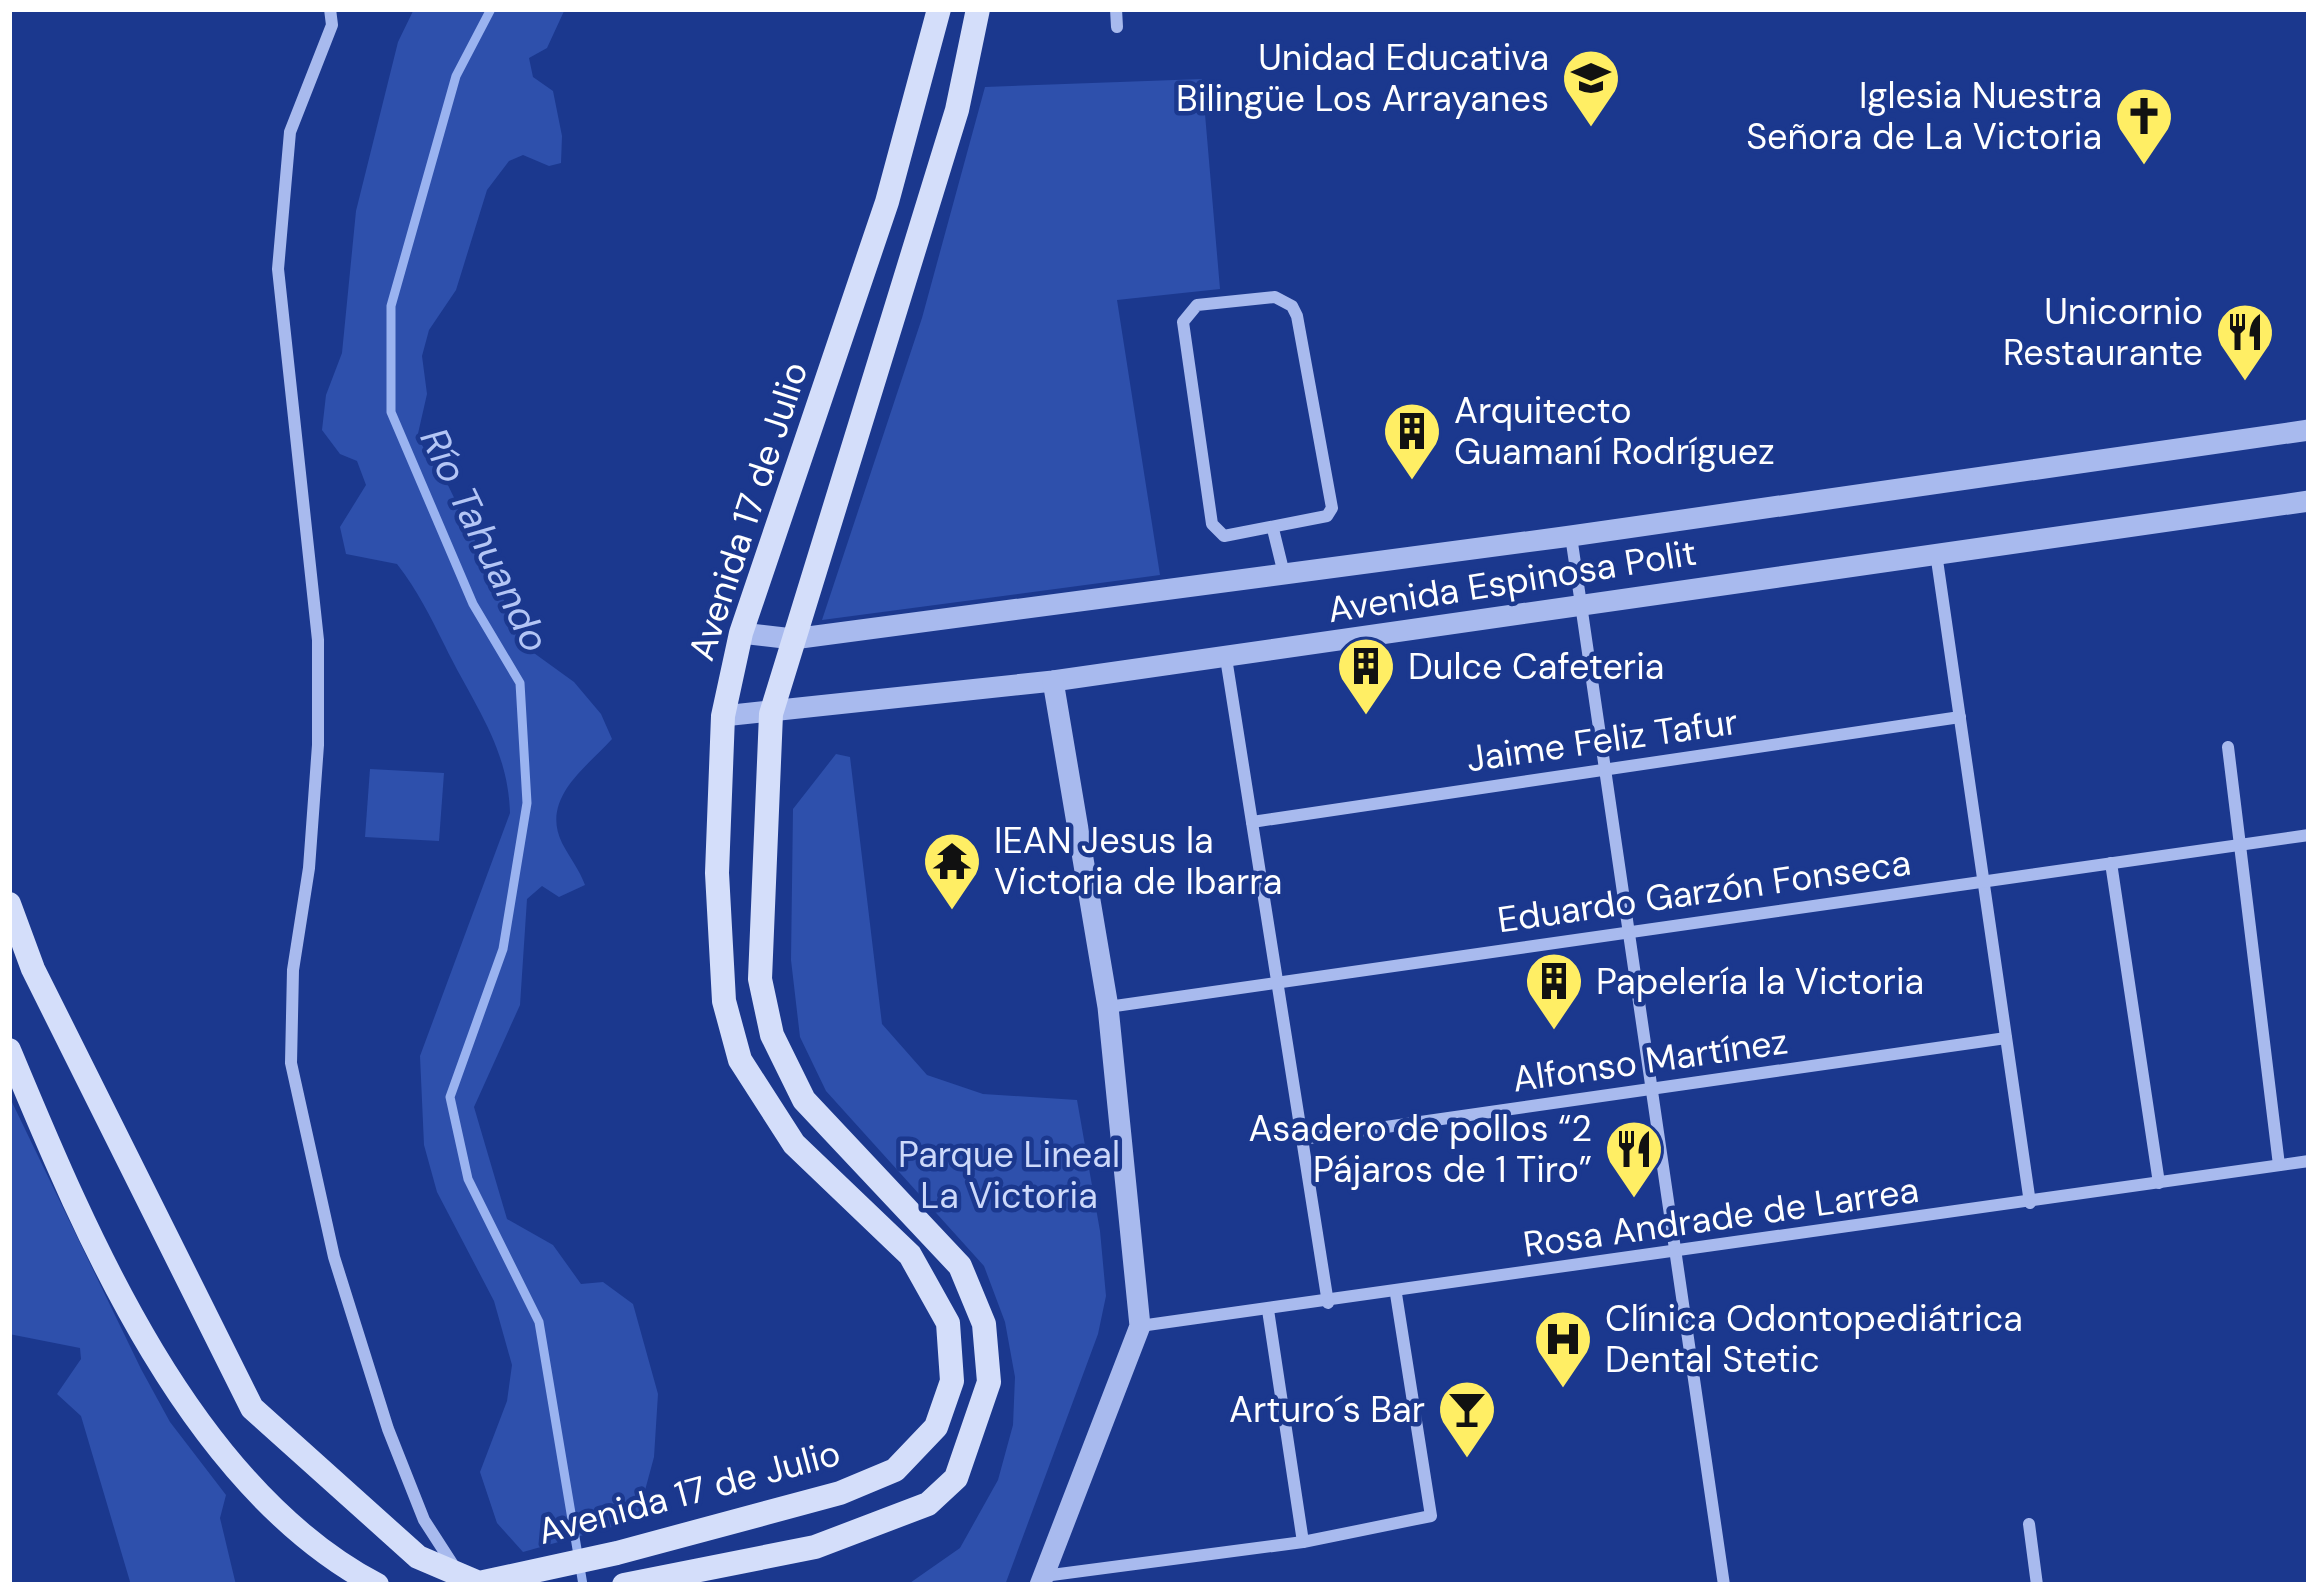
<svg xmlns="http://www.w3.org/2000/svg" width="2318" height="1594" font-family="'DM Sans',sans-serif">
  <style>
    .green { fill: #2e50ac }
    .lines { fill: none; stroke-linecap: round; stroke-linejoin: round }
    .stream { stroke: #9ab3f0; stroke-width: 9 }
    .minor { stroke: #a8baee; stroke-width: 12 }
    .tertiary { stroke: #a8baee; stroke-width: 21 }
    .secondary { stroke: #d4defa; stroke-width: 24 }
    .labels { text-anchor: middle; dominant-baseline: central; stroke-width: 9; stroke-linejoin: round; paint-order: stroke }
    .poi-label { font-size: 36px; fill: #fff; stroke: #1b388e; text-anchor: end }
    .street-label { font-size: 36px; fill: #fff; stroke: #1b388e }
    .park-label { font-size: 36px; fill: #cdd9fa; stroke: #1b388e }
    .water-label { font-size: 39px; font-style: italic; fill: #b3c5f5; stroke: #1b388e }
  </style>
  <rect width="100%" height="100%" fill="#1b388e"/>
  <g class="green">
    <path d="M 414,9 L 565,9 L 547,48 L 529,58 L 533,77 L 553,91 L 562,136 L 561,163 L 549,166 L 523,155 L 509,161 L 487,190 L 456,290 L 429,330 L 422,356 L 427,394 L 417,438 L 444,477 L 527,648 L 574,682 L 601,714 L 612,739 C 587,767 540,798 562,843 C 570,858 579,869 585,885 L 559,897 L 542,886 L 527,899 L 520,1005 L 474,1107 L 507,1219 L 553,1245 L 581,1284 L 603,1282 L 633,1304 L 658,1394 L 654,1457 L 637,1520 L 523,1552 L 497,1523 L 480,1472 L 507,1401 L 512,1365 L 494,1301 L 437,1192 L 424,1145 L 420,1056 L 510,813 C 508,746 473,704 445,646 C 430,616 418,591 397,564 L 346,554 L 340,527 L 366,485 L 357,461 L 340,454 L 322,430 L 326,395 L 342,353 L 356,211 L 398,42 Z"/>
    <polygon points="1202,79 1220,289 1117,300 1160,575 822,620 922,318 985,87"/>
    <polygon points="836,754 850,757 882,1024 927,1075 983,1094 1077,1100 1100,1231 1106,1296 1098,1334 1005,1585 907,1585 960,1548 998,1480 1013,1425 1015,1377 1005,1322 984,1266 826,1091 800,1037 791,960 793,809"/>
    <polygon points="370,769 444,773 439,841 365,837"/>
    <polygon points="9,1096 141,1369 170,1422 226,1495 220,1518 236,1585 131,1585 81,1416 57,1394 81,1359 80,1348 9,1334"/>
  </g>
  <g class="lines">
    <polyline class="stream" points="491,9 456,76 391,306 391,412 473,604 520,683 527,803 503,949 450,1097 468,1179 539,1322 583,1585"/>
    <g class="minor">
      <polyline points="330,9 332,25 290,132 278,269 318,640 318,745 309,868 293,970 291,1063 334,1257 388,1429 424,1520 455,1568"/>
      <polyline points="1116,9 1117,27"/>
      <polygon points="1275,297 1292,306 1297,316 1332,508 1327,516 1224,536 1212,524 1183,322 1197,305"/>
      <polyline points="1273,529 1284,574"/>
      <polyline points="1571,536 1724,1585"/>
      <polyline points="1936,553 2030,1203"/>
      <polyline points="1226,658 1328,1303"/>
      <polyline points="2228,747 2279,1165"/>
      <polyline points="1252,822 1960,717"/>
      <polyline points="2111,863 2159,1183"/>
      <polyline points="1108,1007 2309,835"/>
      <polyline points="1302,1139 2006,1038"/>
      <polyline points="1268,1310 1303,1542"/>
      <polyline points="1140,1326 2309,1161"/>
      <polyline points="2029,1524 2037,1585"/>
      <polyline points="1044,1576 1303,1542 1431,1516 1396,1294"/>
    </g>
    <g class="tertiary">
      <polyline points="741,633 793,639 1571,536 2309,430"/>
      <polyline points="723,716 1053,681 2309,501"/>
      <polyline points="1040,1585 1140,1326 1108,1007 1053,681"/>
    </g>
    <g class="secondary">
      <polyline points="9,904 33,969 252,1408 418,1557 479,1583 617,1553 840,1493 895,1470 936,1427 952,1381 948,1323 910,1255 794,1144 740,1060 724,1001 717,873 723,716 741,633 887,202 939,9"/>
      <path d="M 9,1050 C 86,1235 190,1487 377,1585"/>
      <polyline points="624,1585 815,1547 928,1504 956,1478 989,1382 984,1324 960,1266 804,1100 772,1035 760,979 771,714 957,110 978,9"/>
    </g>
  </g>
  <defs>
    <symbol id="school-pin" viewBox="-11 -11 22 30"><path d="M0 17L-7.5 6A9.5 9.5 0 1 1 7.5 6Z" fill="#ffee64" stroke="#1b388e"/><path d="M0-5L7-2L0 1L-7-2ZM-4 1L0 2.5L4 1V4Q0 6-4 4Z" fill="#111"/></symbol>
    <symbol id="church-pin" viewBox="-11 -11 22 30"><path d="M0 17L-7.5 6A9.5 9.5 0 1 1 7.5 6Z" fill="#ffee64" stroke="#1b388e"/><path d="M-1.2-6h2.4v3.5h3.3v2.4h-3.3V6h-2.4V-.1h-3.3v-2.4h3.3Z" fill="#111"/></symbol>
    <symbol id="restaurant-pin" viewBox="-11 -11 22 30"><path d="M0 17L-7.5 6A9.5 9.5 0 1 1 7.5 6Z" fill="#ffee64" stroke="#1b388e"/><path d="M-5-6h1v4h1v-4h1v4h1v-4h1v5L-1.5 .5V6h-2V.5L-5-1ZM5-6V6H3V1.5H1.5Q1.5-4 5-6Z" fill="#111"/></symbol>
    <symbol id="building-pin" viewBox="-11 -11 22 30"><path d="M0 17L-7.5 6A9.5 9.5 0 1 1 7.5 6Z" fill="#ffee64" stroke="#1b388e"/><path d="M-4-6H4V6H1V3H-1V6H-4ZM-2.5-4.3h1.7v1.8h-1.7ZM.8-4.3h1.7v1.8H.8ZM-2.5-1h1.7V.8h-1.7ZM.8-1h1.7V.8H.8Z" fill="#111"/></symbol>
    <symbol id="temple-pin" viewBox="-11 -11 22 30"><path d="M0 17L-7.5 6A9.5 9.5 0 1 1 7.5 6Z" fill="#ffee64" stroke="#1b388e"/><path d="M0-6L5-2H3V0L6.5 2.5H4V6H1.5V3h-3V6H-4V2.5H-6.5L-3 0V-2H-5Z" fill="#111"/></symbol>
    <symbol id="hospital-pin" viewBox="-11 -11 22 30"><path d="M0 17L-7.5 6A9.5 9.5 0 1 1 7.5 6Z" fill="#ffee64" stroke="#1b388e"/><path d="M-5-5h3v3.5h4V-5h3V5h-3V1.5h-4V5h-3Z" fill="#111"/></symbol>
    <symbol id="bar-pin" viewBox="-11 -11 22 30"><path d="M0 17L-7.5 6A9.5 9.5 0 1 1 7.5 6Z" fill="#ffee64" stroke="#1b388e"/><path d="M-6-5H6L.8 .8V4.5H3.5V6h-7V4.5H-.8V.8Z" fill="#111"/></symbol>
  </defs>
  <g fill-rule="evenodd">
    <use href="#school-pin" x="1558" y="45" width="66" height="90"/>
    <use href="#church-pin" x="2111" y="83" width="66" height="90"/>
    <use href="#restaurant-pin" x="2212" y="299" width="66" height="90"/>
    <use href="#building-pin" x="1379" y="398" width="66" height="90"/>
    <use href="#building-pin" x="1333" y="633" width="66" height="90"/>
    <use href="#temple-pin" x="919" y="828" width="66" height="90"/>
    <use href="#building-pin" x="1521" y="948" width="66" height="90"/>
    <use href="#restaurant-pin" x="1601" y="1116" width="66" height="90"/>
    <use href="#hospital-pin" x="1530" y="1306" width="66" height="90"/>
    <use href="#bar-pin" x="1434" y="1376" width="66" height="90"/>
  </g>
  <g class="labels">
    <g class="poi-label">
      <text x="1549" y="57">Unidad Educativa<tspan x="1549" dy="41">Bilingüe Los Arrayanes</tspan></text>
      <text x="2102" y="95">Iglesia Nuestra<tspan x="2102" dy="41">Señora de La Victoria</tspan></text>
      <text x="2203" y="311">Unicornio<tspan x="2203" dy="41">Restaurante</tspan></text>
      <text x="1454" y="410" text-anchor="start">Arquitecto<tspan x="1454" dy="41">Guamaní Rodríguez</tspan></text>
      <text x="1408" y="666" text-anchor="start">Dulce Cafeteria</text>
      <text x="994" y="840" text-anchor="start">IEAN Jesus la<tspan x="994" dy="41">Victoria de Ibarra</tspan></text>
      <text x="1596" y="981" text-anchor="start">Papelería la Victoria</text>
      <text x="1592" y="1128">Asadero de pollos “2<tspan x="1592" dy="41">Pájaros de 1 Tiro”</tspan></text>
      <text x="1605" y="1318" text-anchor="start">Clínica Odontopediátrica<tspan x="1605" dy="41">Dental Stetic</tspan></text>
      <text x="1425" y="1409">Arturo´s Bar</text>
    </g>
    <g class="street-label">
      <text transform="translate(748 511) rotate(-72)">Avenida 17 de Julio</text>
      <text transform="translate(1512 581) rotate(-9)">Avenida Espinosa Polit</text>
      <text transform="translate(1602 740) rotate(-8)">Jaime Feliz Tafur</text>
      <text transform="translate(1704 891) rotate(-8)">Eduardo Garzón Fonseca</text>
      <text transform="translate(1650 1060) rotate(-8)">Alfonso Martínez</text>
      <text transform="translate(1721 1217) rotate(-8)">Rosa Andrade de Larrea</text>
      <text transform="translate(689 1492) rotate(-15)">Avenida 17 de Julio</text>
    </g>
    <g class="park-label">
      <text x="1009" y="1154">Parque Lineal<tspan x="1009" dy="41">La Victoria</tspan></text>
    </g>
    <g class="water-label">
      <text transform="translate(485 540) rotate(64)">Río Tahuando</text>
    </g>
  </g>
  <rect width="2318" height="1594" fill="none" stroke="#ffffff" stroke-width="24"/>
</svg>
